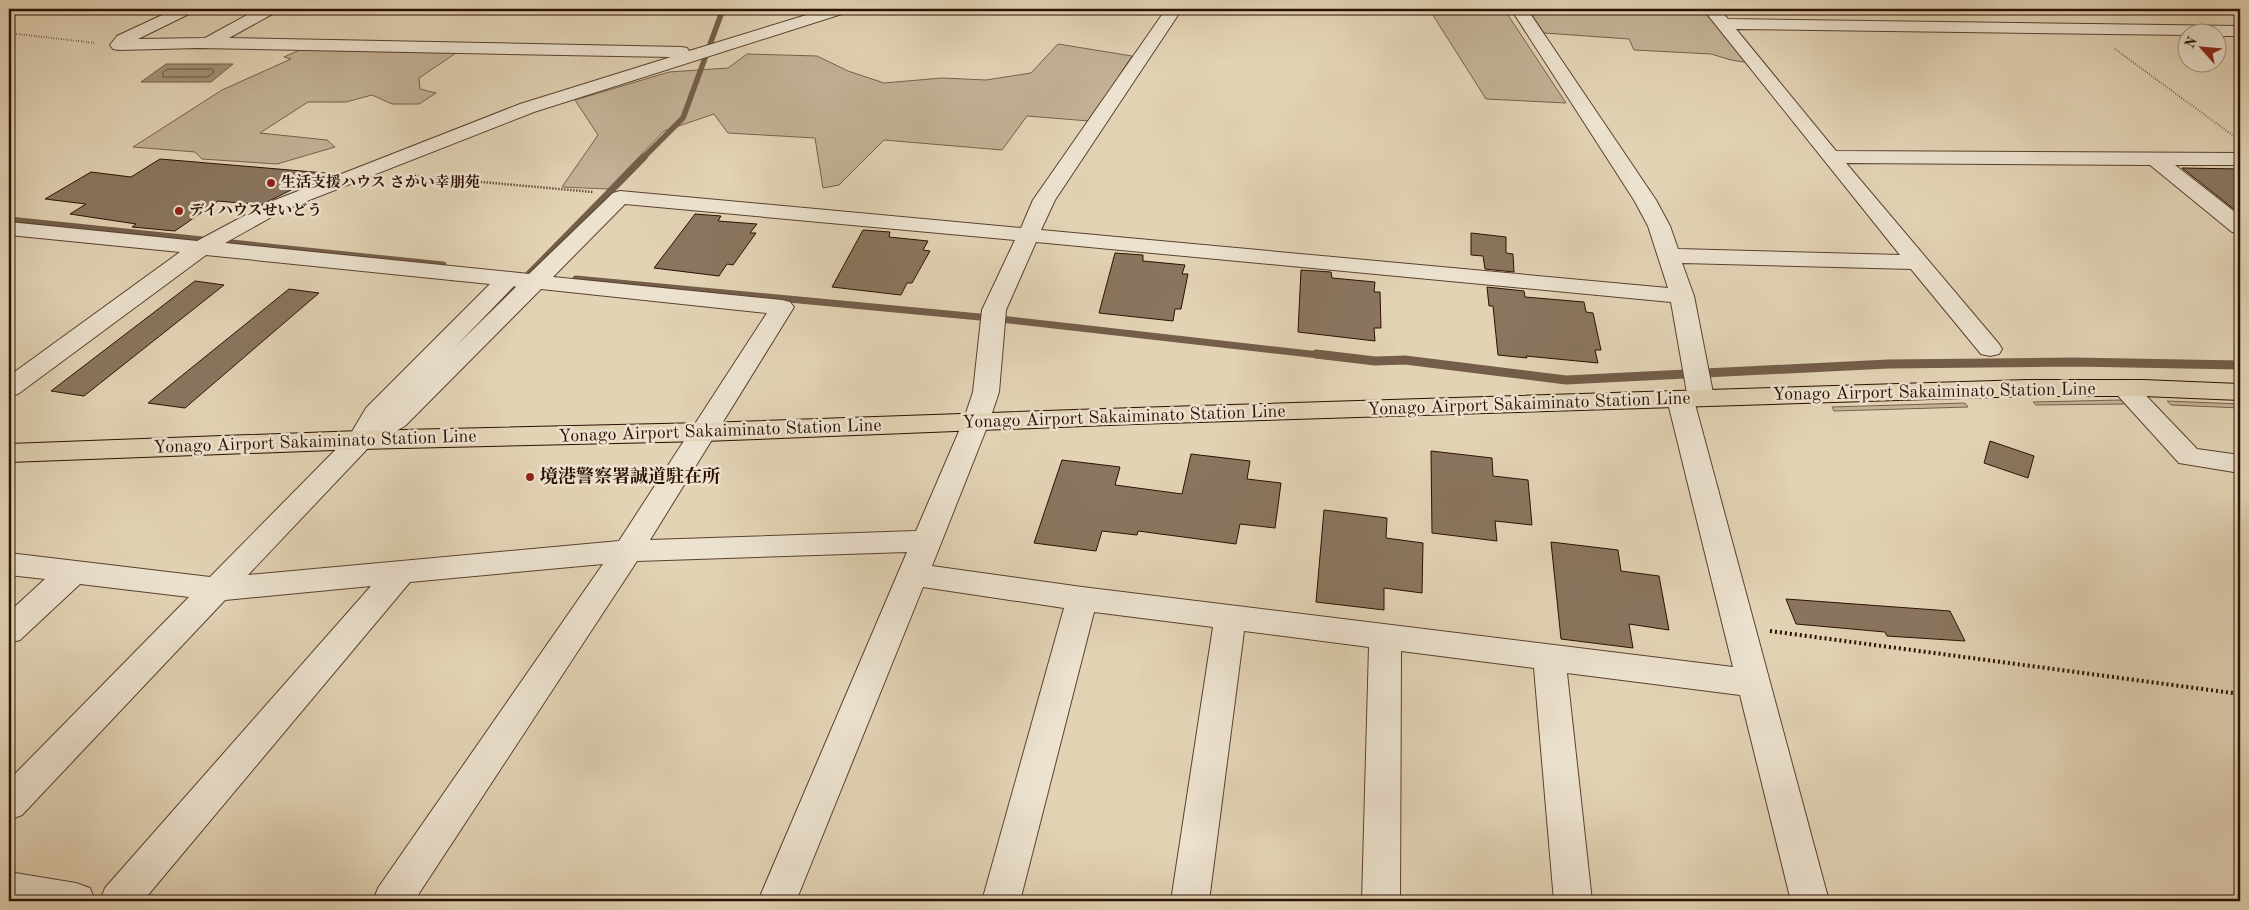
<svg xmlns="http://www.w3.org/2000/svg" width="2249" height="910" font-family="'Old Standard TT','Noto Serif JP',serif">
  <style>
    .green { fill: #c3b297; stroke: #77614c }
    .water { fill: #a49178; stroke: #745d49 }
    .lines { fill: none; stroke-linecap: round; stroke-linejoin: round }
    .shore { stroke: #68503d; stroke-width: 1 }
    .stream-far2 { stroke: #745d49; stroke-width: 5.5 }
    .stream-far1 { stroke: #745d49; stroke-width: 7 }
    .stream { stroke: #745d49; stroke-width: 9 }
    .building { fill: #8a755f; stroke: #2b1002 }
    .minor-casing { stroke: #59412f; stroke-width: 2 }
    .major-casing { stroke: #2b1002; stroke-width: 2 }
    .path-far2 { stroke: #2b1002; stroke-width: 2; stroke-dasharray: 0.5 2; stroke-linecap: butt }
    .path-far1 { stroke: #2b1002; stroke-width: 2.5; stroke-dasharray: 1 2; stroke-linecap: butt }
    .path { stroke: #2b1002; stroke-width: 4; stroke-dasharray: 2 3; stroke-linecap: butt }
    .minor { fill: #ece2cf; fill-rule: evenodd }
    .major { fill: #e2d3b5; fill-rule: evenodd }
    .poi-dot { fill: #8f2418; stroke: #ece2cf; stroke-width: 2 }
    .labels { text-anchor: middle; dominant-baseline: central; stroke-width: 5; stroke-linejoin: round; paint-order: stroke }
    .far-poi-label { font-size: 15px; font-weight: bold; fill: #2b1002; stroke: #ece2cf; text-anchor: start }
    .street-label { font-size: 18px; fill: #2b1002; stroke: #ece2cf }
    .poi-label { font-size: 18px; font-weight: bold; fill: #2b1002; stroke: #ece2cf; text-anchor: start }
  </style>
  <rect width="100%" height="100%" fill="#e2d3b5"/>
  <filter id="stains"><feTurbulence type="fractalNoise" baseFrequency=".004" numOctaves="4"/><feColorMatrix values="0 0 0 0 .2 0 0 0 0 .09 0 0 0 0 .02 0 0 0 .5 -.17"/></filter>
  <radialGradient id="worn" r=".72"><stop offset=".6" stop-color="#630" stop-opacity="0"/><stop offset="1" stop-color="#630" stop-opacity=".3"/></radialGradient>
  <g class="green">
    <polygon points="1429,9 1504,9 1566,103 1486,99"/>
    <polygon points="1535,9 1709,13 1750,63 1731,60 1711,54 1634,50 1629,39 1544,33 1530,12"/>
    <polygon points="1058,44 1132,56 1089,121 1027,116 1002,150 884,140 839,185 823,188 815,138 728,133 714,114 664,131 608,189 562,187 598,135 575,100 669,72 728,68 747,54 817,56 848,71 884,83 942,78 986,80 1031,73"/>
    <polygon points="300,50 456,53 419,78 420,89 436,93 419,104 392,104 372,95 346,102 308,102 260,133 327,140 335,147 277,164 202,159 195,152 133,147 222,90 291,59 284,57"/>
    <polygon points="2122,400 2125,404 2036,405 2033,402"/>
    <polygon points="2167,401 2240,404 2240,408 2171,405"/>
    <polygon points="1965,403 1968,407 1834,411 1832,407"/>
  </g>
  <polygon class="water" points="166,64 233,64 211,82 141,82"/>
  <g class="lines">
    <polygon class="shore" points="168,69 212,69 214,72 208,77 163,77 163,73"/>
    <polyline class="stream-far2" points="643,158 683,118 723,9"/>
    <g class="stream-far1">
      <polyline points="9,220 443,265"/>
      <polyline points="528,275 644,157"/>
      <polyline points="576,279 1001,319 1328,356"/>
      <polyline points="462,340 501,300"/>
    </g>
    <polyline class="stream" points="1316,354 1375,361 1405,360 1566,380 1888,364 2073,362 2240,365"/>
  </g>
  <g class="building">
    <polygon points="160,159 325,173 261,205 218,201 175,231 132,227 136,224 70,214 86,204 45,199 91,172 131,177"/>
    <polygon points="2182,168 2240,169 2240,214"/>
    <polygon points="695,214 721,216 718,221 757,224 750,233 756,233 733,265 727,264 719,276 654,268"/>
    <polygon points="863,230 890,232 889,237 928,241 923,250 930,251 912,283 907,283 901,295 832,287"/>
    <polygon points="1471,233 1506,237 1506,253 1513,254 1514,272 1485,269 1483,256 1471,255"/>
    <polygon points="1115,253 1143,255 1143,261 1185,265 1182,274 1188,274 1181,309 1175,309 1173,321 1099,313"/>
    <polygon points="1301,270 1331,272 1332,278 1375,282 1374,292 1380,292 1381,328 1374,328 1375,341 1298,332"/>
    <polygon points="195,281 224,285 84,396 51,391"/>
    <polygon points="1487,287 1524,291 1525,297 1584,302 1586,312 1593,313 1601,350 1595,350 1598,363 1526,356 1527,358 1498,355 1493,306 1489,306"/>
    <polygon points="289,289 319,293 185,408 148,403"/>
    <polygon points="1990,441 2034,456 2028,478 1984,463"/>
    <polygon points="1431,451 1492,458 1493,476 1528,480 1532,525 1495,521 1497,541 1432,533"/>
    <polygon points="1191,454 1250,461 1247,479 1281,483 1275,528 1240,524 1236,544 1138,531 1137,535 1102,531 1096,551 1034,543 1062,460 1120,467 1115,485 1182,494"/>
    <polygon points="1324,510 1387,518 1386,538 1423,543 1422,593 1384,588 1384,610 1316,602"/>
    <polygon points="1551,542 1618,550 1621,571 1659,576 1669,630 1629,624 1633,648 1561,639"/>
    <polygon points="1786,599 1950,611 1965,641 1887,636 1885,632 1796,624"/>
  </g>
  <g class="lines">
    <defs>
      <g id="minor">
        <path d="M 175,9 L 195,9 L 193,12 L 138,39 L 205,38 L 258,9 L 278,9 L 276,12 L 229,38 L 681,47 L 687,48 L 689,51 L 826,9 L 850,9 L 848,12 L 534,112 L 284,210 L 225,243 L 529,274 L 613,193 L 620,191 L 1021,228 L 1033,200 L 1166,9 L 1182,9 L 1055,200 L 1041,230 L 1668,288 L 1648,226 L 1634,200 L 1511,9 L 1527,9 L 1656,200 L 1670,226 L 1678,249 L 1900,255 L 1703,9 L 1719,9 L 1728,19 L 2240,26 L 2240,36 L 2216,36 L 2216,32 L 2186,32 L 2186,35 L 1736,29 L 1836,151 L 2240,153 L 2240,165 L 2175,165 L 2240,216 L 2240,233 L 2232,232 L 2150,165 L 1846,163 L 1999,344 L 2002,349 L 1999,354 L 1990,356 L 1981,354 L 1911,269 L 1682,263 L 1694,296 L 1714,398 L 1710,404 L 1701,406 L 1695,404 L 1829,901 L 1791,901 L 1740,695 L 1567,673 L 1592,901 L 1554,901 L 1534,668 L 1401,651 L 1400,901 L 1362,901 L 1369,647 L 1244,631 L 1209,901 L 1171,901 L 1213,627 L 1094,612 L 1020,901 L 982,901 L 1064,608 L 923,587 L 796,901 L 758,901 L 907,552 L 637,561 L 414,901 L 373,901 L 378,888 L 603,564 L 410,582 L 143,901 L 100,901 L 105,888 L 371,586 L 225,600 L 22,815 L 9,820 L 9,780 L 189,597 L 80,584 L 20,640 L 9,643 L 9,612 L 45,579 L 9,575 L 9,553 L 210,577 L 350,435 L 366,408 L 490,284 L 206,255 L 18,394 L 9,396 L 9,376 L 180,252 L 9,235 L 9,222 L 197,241 L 270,202 L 520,104 L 671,57 L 198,48 L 119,50 L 113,49 L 110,45 L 117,36 ZM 625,204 L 1015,240 L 982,310 L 973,392 L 963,422 L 916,531 L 650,540 L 794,307 L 790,302 L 782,300 L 553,277 ZM 1036,242 L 1671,302 L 1687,393 L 1680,391 L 1671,393 L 1667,399 L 1733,667 L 1082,587 L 932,566 L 989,422 L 999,392 L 1006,310 ZM 514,286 L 516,287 L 455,347 ZM 541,289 L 767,313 L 619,541 L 248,575 L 370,446 L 405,426 Z"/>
        <polygon points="2124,380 2133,382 2197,449 2240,455 2240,473 2179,463 2111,388 2115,382"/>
        <polygon points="9,872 76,883 90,888 95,901 9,901"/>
      </g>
      <polygon id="major" points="2027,380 2143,380 2240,384 2240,400 2143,396 2027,396 1134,424 704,441 360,449 9,462 9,444 360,431 704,423 1134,408"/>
    </defs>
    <use href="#minor" class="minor-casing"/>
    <use href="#major" class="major-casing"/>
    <g class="path-far2">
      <polyline points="9,33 96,43"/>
      <polyline points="2115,49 2235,137"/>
    </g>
    <polyline class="path-far1" points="415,176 593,192"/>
    <polyline class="path" points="1770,631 2240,694"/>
    <use href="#minor" class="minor"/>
    <use href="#major" class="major"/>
  </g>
  <g class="poi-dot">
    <circle cx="271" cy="183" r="5"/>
    <circle cx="179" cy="211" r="5"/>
    <circle cx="530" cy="477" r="5"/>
  </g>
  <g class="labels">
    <g class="far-poi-label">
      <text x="281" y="183">生活支援ハウス さかい幸朋苑</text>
      <text x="189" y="211">デイハウスせいどう</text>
    </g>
    <g class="street-label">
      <text transform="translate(1934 392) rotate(-1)">Yonago Airport Sakaiminato Station Line</text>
      <text transform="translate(1529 404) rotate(-2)">Yonago Airport Sakaiminato Station Line</text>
      <text transform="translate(1124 417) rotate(-2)">Yonago Airport Sakaiminato Station Line</text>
      <text transform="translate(720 431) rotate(-2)">Yonago Airport Sakaiminato Station Line</text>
      <text transform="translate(315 442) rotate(-2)">Yonago Airport Sakaiminato Station Line</text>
    </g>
    <g class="poi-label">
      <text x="540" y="477">境港警察署誠道駐在所</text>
    </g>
  </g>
  <rect width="2249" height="910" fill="none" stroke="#e2d3b5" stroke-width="30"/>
  <rect x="10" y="10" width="2229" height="890" fill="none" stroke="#2b1002" stroke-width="2.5"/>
  <rect x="15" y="15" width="2219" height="880" fill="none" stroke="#2b1002"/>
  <g transform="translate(2202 48) rotate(297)"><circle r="24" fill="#ece2cf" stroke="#9f8e7d"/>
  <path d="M0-4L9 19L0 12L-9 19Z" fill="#8f2418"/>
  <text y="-8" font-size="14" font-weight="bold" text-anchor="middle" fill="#2b1002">N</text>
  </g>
  <rect width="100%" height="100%" filter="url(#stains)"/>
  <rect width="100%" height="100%" fill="url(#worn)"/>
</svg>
